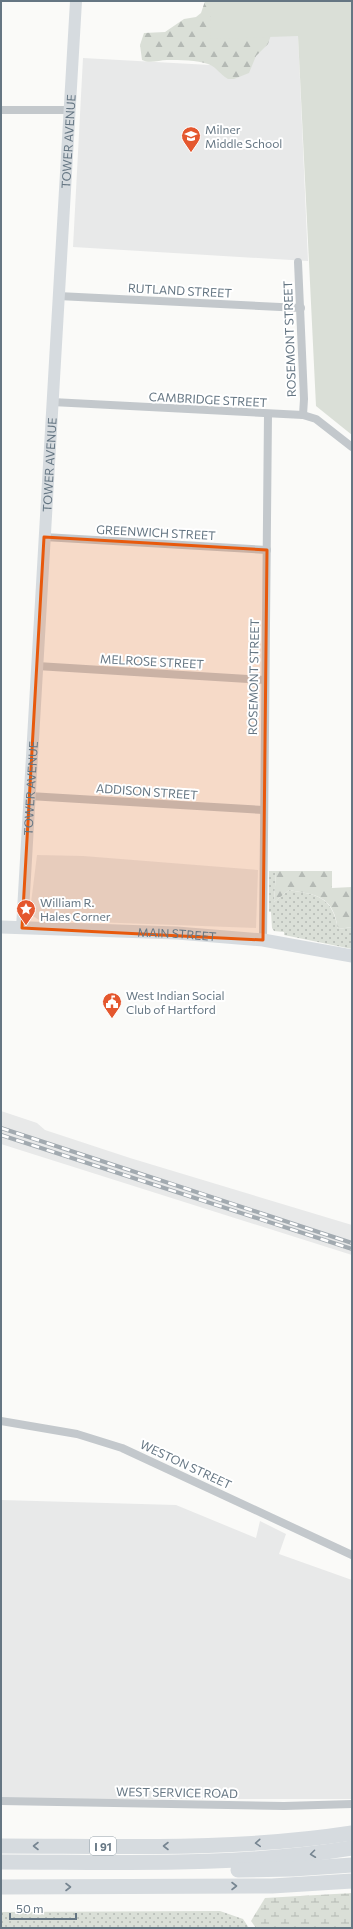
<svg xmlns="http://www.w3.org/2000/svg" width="353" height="1929" font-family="Commissioner,sans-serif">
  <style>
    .built { fill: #e8e9e9 }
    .grass { fill: url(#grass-dots) }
    .forest { fill: url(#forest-firs) }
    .wetland { fill: url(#wetland-marsh) }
    .park { fill: #dadfd7 }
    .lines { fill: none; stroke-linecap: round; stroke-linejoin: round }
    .minor { stroke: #c3c8cc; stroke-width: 8 }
    .secondary { stroke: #d6dbdf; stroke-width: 12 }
    .primary { stroke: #d6dbdf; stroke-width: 13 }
    .motorway { stroke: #d6dbdf; stroke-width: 15 }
    .rail-casing { stroke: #a2aab0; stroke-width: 4 }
    .rail { stroke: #fff; stroke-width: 2.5; stroke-dasharray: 8; stroke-linecap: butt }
    .oneway { stroke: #768591 }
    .marked { fill: #e8590c; fill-opacity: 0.2; stroke: #e8590c; stroke-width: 3; stroke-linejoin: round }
    .labels { text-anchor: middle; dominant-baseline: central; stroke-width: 4; stroke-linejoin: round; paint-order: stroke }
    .shield { fill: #fff; stroke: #939fa8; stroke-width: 1 }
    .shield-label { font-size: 11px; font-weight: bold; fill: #657683 }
    .poi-label { font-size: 12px; fill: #657683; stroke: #fff; text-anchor: start }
    .street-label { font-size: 12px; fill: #657683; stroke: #fff }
  </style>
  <defs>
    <pattern id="grass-dots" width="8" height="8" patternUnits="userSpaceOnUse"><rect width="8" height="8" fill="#dadfd7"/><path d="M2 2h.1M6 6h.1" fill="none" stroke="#b4b9b4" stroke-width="1.8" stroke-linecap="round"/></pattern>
    <pattern id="forest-firs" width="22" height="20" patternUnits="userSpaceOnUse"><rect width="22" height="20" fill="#dadfd7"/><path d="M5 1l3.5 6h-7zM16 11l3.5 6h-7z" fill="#b4b9b4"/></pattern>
    <pattern id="wetland-marsh" width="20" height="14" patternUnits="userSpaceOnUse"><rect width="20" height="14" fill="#dadfd7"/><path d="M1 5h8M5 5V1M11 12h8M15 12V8" fill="none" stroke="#b4b9b4"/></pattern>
  </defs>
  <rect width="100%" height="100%" fill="#fafaf8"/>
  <g class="built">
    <polygon points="298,35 308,261 73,247 83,58 210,65 210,39"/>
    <polygon points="37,855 83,856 258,870 256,928 39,920 33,916 30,911"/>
    <polygon points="1,1111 37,1123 45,1130 130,1158 352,1225 352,1255 1,1144"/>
    <polygon points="1,1500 176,1505 256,1538 260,1521 286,1534 279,1554 352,1580 352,1799 85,1799 1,1798"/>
  </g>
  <g class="grass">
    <path d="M 269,871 L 276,871 L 274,902 L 289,890 C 318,895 332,896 338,929 L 352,927 L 352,949 L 284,935 L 284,932 L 274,931 L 272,928 L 271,912 L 269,912 Z"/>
    <polygon points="220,1911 243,1919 249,1928 1,1928 1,1912"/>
  </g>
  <g class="forest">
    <path d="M 205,1 L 352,1 L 271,35 L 268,44 L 256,56 L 249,73 L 234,79 L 228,79 C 219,74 218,68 208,64 C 197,60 180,60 167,60 C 159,60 150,64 142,60 L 140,45 L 144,33 L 165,32 L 184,19 L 196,17 L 201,13 Z"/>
    <path d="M 276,871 L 332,871 L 332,888 L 352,887 L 352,927 L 338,929 C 333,896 318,895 289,890 L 274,902 Z"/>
  </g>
  <polygon class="wetland" points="352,1893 352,1928 256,1928 251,1921 265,1898"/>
  <polygon class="park" points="211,1 352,1 352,435 316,406 298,36 210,39"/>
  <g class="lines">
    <g class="minor">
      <polyline points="1,110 69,110"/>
      <polyline points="298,262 304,399 303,415"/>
      <polyline points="58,296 301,308"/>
      <polyline points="52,402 303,415 316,419 352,447"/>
      <polyline points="44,537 267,550"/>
      <polyline points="37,666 265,680"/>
      <polyline points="29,796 264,810"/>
      <polyline points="263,940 268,414"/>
      <polyline points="1,1421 77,1434 122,1448 352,1555"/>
      <polyline points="1,1801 284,1806 352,1804"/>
    </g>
    <path class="secondary" id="s1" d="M 22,928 L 76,1"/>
    <path class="primary" id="s2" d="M 1,927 L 177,933 L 263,940 L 352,956"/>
    <g class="motorway">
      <path d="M 1,1846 C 118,1846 236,1851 352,1833"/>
      <path d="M 1,1862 C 118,1862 236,1867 352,1848"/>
      <polyline points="238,1870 293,1869 352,1865"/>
      <polyline points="1,1887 272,1886 352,1881"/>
    </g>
    <defs>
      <g id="rail">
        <polyline points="1,1128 352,1243"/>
        <polyline points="1,1135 352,1249"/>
      </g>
    </defs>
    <use href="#rail" class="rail-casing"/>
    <use href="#rail" class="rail"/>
  </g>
  <defs><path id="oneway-chevron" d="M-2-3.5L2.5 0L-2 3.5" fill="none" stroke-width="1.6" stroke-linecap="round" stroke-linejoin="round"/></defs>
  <g class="oneway">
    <use href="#oneway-chevron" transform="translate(258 1843) rotate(176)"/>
    <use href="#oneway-chevron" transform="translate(36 1846) rotate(180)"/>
    <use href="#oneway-chevron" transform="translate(166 1846) rotate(180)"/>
    <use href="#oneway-chevron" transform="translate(313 1854) rotate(173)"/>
    <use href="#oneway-chevron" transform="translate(234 1886)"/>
    <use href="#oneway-chevron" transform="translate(68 1887)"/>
  </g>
  <path class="marked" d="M 44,537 L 267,550 L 263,940 L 22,928 Z"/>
  <defs>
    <symbol id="school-pin" viewBox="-11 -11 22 30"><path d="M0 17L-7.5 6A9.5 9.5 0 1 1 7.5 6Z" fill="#e4572e" stroke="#fff"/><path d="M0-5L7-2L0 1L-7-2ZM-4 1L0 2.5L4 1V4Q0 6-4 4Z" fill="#fff"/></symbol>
    <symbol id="sight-pin" viewBox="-11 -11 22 30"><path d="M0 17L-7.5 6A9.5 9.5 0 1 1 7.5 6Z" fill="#e4572e" stroke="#fff"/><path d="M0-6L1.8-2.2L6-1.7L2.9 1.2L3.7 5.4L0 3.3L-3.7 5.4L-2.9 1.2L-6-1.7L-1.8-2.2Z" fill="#fff"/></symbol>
    <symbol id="civic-pin" viewBox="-11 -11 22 30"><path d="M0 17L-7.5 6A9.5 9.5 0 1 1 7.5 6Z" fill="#e4572e" stroke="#fff"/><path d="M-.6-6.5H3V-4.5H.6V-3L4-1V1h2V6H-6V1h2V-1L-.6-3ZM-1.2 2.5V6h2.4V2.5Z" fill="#fff"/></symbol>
  </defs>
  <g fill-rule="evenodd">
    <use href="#school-pin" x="180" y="125" width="22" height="30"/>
    <use href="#sight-pin" x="15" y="898" width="22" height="30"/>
    <use href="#civic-pin" x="101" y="991" width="22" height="30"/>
  </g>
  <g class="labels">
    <rect class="shield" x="90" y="1837" width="26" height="18" rx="3"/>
    <g class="shield-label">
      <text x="103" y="1846">I 91</text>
    </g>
    <g class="poi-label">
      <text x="205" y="129">Milner<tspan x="205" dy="14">Middle School</tspan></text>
      <text x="40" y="902">William R.<tspan x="40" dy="14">Hales Corner</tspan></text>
      <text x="126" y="995">West Indian Social<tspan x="126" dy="14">Club of Hartford</tspan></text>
    </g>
    <g class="street-label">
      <text stroke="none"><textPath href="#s1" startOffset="788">TOWER AVENUE</textPath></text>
      <text transform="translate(180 290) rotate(3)">RUTLAND STREET</text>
      <text transform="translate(289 339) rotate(-92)">ROSEMONT STREET</text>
      <text transform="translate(208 399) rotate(3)">CAMBRIDGE STREET</text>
      <text stroke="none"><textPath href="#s1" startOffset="464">TOWER AVENUE</textPath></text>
      <text transform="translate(156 532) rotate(3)">GREENWICH STREET</text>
      <text transform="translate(152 661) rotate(3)">MELROSE STREET</text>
      <text transform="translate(253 677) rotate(-89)">ROSEMONT STREET</text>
      <text stroke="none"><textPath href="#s1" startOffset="140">TOWER AVENUE</textPath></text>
      <text transform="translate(147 791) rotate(4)">ADDISON STREET</text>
      <text stroke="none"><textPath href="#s2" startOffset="176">MAIN STREET</textPath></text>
      <text transform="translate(186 1464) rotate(25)">WESTON STREET</text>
      <text transform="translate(177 1792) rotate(1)">WEST SERVICE ROAD</text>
    </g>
  </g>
  <rect width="353" height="1929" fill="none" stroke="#657683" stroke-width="4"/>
  <path d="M10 1913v6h66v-6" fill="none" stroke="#657683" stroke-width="2"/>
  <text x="16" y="1913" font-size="12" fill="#657683" stroke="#ffffff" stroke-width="3" paint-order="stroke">50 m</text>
</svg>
